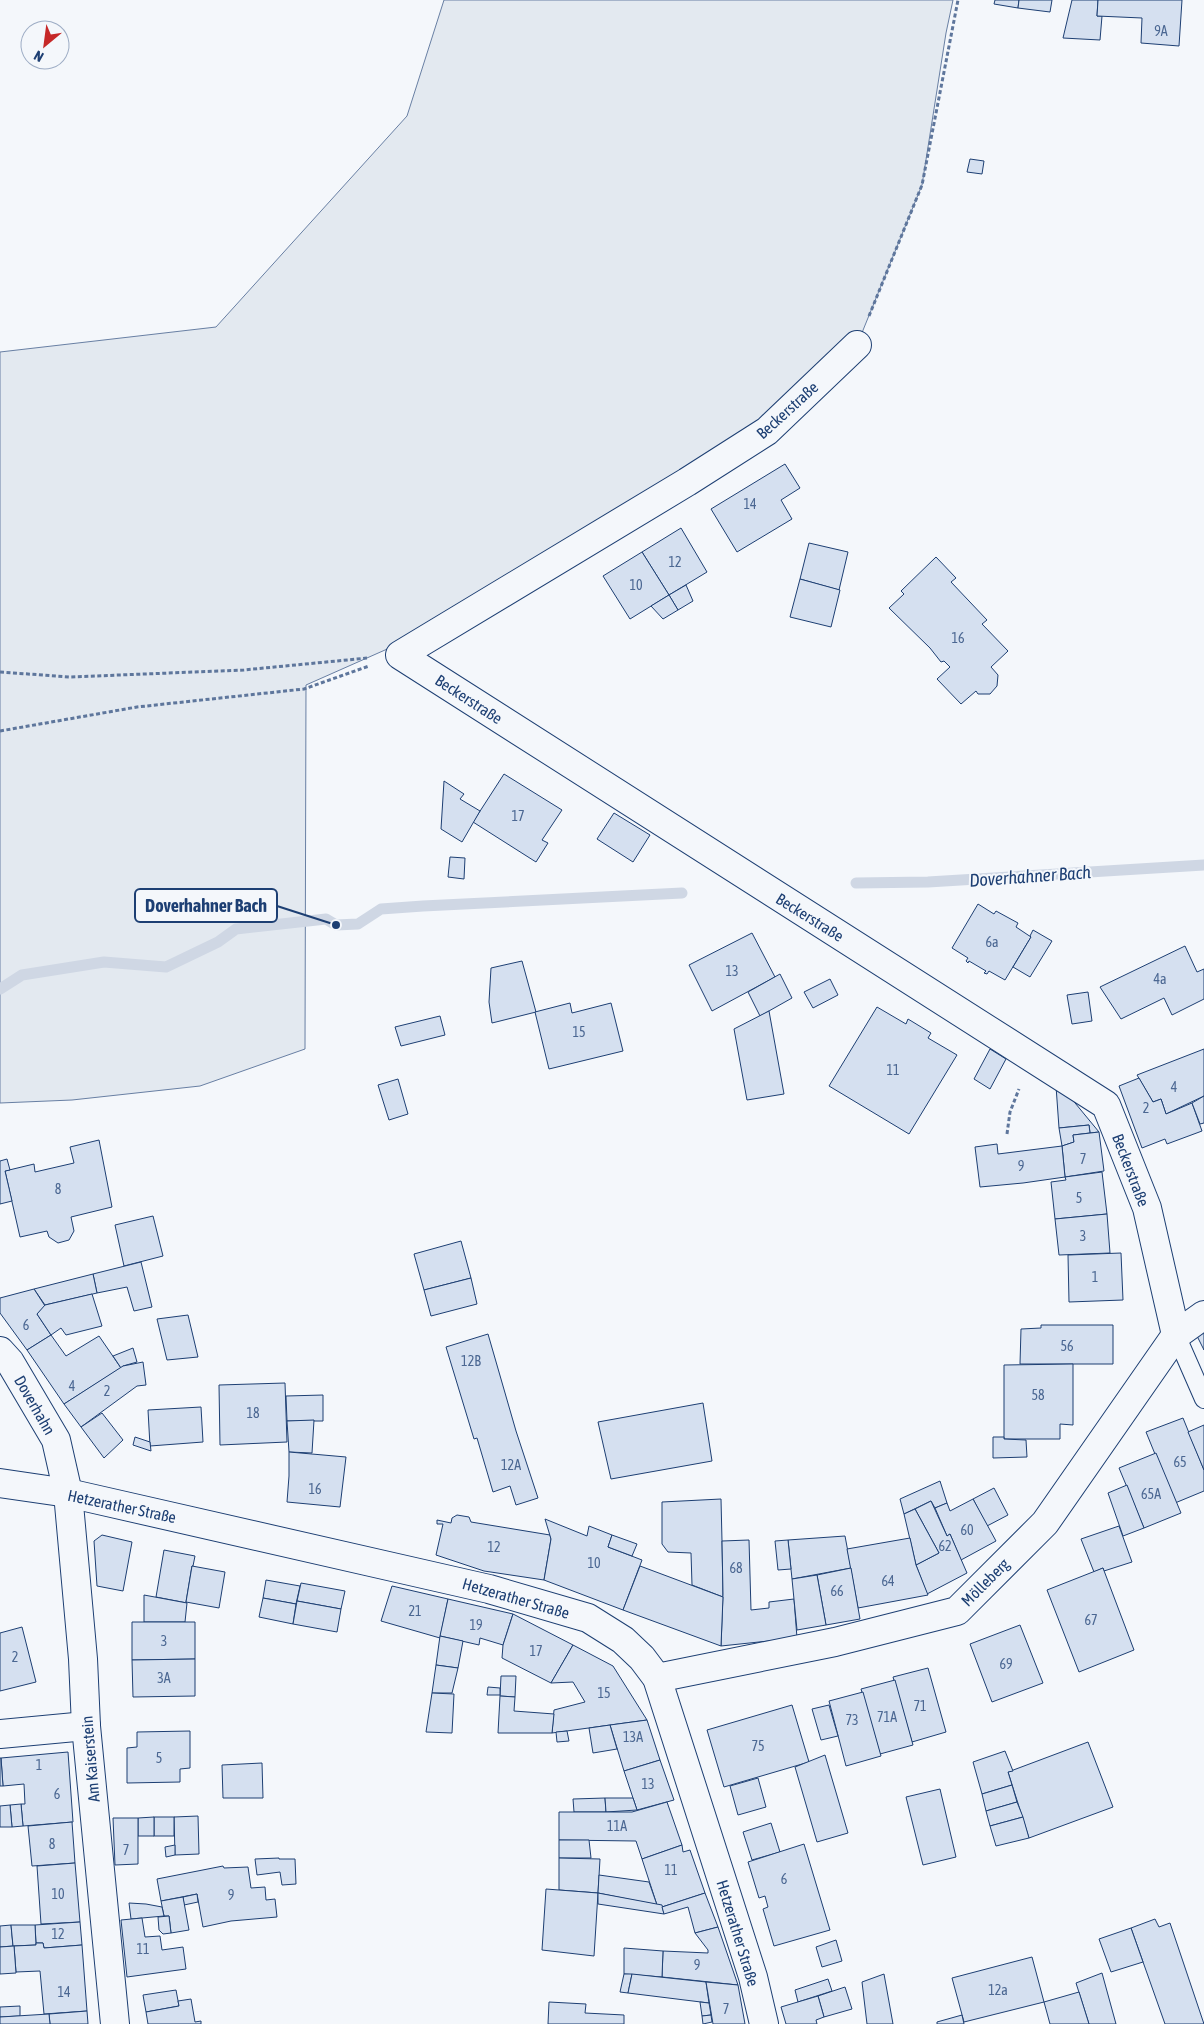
<svg xmlns="http://www.w3.org/2000/svg" width="1204" height="2024" font-family="'Asap Condensed',sans-serif">
  <style>
    .green { fill: #e3e9f0; stroke: #687fa3 }
    .lines { fill: none; stroke-linecap: round; stroke-linejoin: round }
    .stream { stroke: #cfd7e4; stroke-width: 11 }
    .building { fill: #d5e0f0; stroke: #1d3f73 }
    .lane-casing { stroke: #1d3f73; stroke-width: 20 }
    .street-casing { stroke: #1d3f73; stroke-width: 30 }
    .secondary-casing { stroke: #1d3f73; stroke-width: 30 }
    .path { stroke: #5e769c; stroke-width: 3; stroke-dasharray: 4 2.5; stroke-linecap: butt }
    .lane { stroke: #f4f7fb; stroke-width: 18 }
    .street { stroke: #f4f7fb; stroke-width: 28 }
    .secondary { stroke: #f4f7fb; stroke-width: 28 }
    .labels { text-anchor: middle; dominant-baseline: central; stroke-width: 4; stroke-linejoin: round; paint-order: stroke }
    .number-label { font-size: 14px; fill: #4b6792 }
    .street-label { font-size: 16px; fill: #1d3f73; stroke: #f4f7fb }
    .water-label { font-size: 18px; font-style: italic; fill: #1d3f73; stroke: #f4f7fb }
    .leader { fill: none; stroke: #1d3f73; stroke-width: 2 }
    .callout-dot { fill: #1d3f73; stroke: #f4f7fb; stroke-width: 2 }
    .callout { fill: #f4f7fb; stroke: #1d3f73; stroke-width: 2 }
    .callout-label { font-size: 18px; text-anchor: middle; font-weight: bold; fill: #1d3f73 }
  </style>
  <rect width="100%" height="100%" fill="#f4f7fb"/>
  <polygon class="green" points="444,0 953,0 946,33 922,185 857,345 767,431 473,611 306,685 305,1049 200,1086 72,1100 0,1103 0,352 216,327 407,116"/>
  <g class="lines">
    <g class="stream">
      <polyline points="856,883 928,882 1204,865"/>
      <polyline points="0,989 22,975 104,962 166,967 218,942 236,929 326,919 336,925 358,924 381,909 423,906 682,893"/>
    </g>
  </g>
  <g class="building">
    <polygon points="995,0 1019,0 1018,8 994,4"/>
    <polygon points="1019,0 1052,0 1050,12 1018,8"/>
    <polygon points="1072,0 1098,0 1097,16 1102,16 1100,40 1063,38"/>
    <polygon points="1098,0 1182,0 1179,46 1141,43 1142,18 1097,16"/>
    <polygon points="970,159 984,161 982,174 967,172"/>
    <polygon points="785,464 800,488 781,500 792,519 737,552 711,509"/>
    <polygon points="681,528 707,572 669,595 642,552"/>
    <polygon points="809,543 848,552 839,590 800,579"/>
    <polygon points="642,552 669,595 630,619 603,576"/>
    <polygon points="936,557 956,578 951,582 987,620 982,624 1008,651 991,667 998,675 997,686 990,694 978,694 976,691 961,704 937,679 950,667 944,661 941,662 930,648 889,608 904,594 901,591"/>
    <polygon points="800,579 840,590 831,627 790,617"/>
    <polygon points="686,585 693,601 678,610 669,595"/>
    <polygon points="669,595 678,610 663,619 651,606"/>
    <polygon points="504,774 562,810 542,840 548,843 536,862 473,822"/>
    <polygon points="444,781 464,794 460,799 480,811 462,842 441,829"/>
    <polygon points="614,813 650,835 633,862 597,839"/>
    <polygon points="450,857 465,858 464,879 448,877"/>
    <polygon points="978,904 994,914 996,911 1018,923 1016,927 1031,937 1005,980 989,971 987,974 984,973 986,971 969,961 968,963 966,961 968,958 952,948"/>
    <polygon points="1033,930 1052,941 1030,977 1013,967 1031,937 1030,936"/>
    <polygon points="752,933 775,977 712,1011 689,965"/>
    <polygon points="1185,946 1197,972 1204,969 1204,999 1172,1015 1164,998 1121,1019 1100,987"/>
    <polygon points="522,961 536,1012 492,1023 489,1002 491,968"/>
    <polygon points="780,974 792,998 760,1016 748,992"/>
    <polygon points="830,979 838,995 813,1008 804,992"/>
    <polygon points="1088,992 1092,1021 1072,1024 1067,995"/>
    <polygon points="570,1003 572,1013 611,1003 623,1051 549,1069 535,1012"/>
    <polygon points="877,1007 906,1024 908,1019 931,1033 928,1038 957,1055 909,1134 829,1086"/>
    <polygon points="769,1011 784,1094 747,1100 734,1029"/>
    <polygon points="440,1016 445,1035 401,1046 395,1027"/>
    <polygon points="990,1049 1006,1059 990,1089 974,1079"/>
    <polygon points="1204,1049 1204,1096 1166,1114 1161,1099 1153,1102 1137,1075"/>
    <polygon points="1139,1078 1153,1102 1161,1099 1166,1114 1192,1103 1202,1131 1167,1144 1165,1139 1142,1148 1119,1086"/>
    <polygon points="398,1079 408,1114 389,1120 378,1085"/>
    <polygon points="1056,1086 1066,1092 1099,1132 1090,1133 1089,1125 1059,1128"/>
    <polygon points="1204,1096 1204,1123 1200,1124 1192,1103"/>
    <polygon points="1089,1125 1090,1133 1073,1135 1074,1142 1062,1146 1059,1128"/>
    <polygon points="1099,1132 1104,1171 1065,1177 1062,1146 1074,1142 1073,1135"/>
    <polygon points="99,1140 112,1207 71,1217 74,1231 69,1240 58,1243 49,1237 47,1231 20,1237 5,1171 34,1164 35,1172 74,1163 70,1147"/>
    <polygon points="997,1144 998,1154 1062,1146 1065,1177 1023,1183 980,1187 975,1147"/>
    <polygon points="7,1159 10,1170 5,1171 12,1201 0,1204 0,1161"/>
    <polygon points="1102,1172 1107,1214 1055,1219 1051,1182 1066,1180 1065,1177"/>
    <polygon points="1107,1214 1110,1253 1059,1255 1055,1219"/>
    <polygon points="153,1216 163,1256 124,1266 115,1225"/>
    <polygon points="461,1241 471,1278 424,1290 414,1254"/>
    <polygon points="1121,1253 1123,1300 1069,1302 1068,1255"/>
    <polygon points="141,1262 152,1307 134,1311 127,1287 97,1293 93,1274"/>
    <polygon points="93,1274 97,1293 45,1305 34,1289"/>
    <polygon points="471,1278 477,1304 431,1316 424,1290"/>
    <polygon points="34,1289 45,1306 37,1314 51,1335 27,1350 0,1313 0,1298"/>
    <polygon points="92,1294 102,1326 66,1335 61,1328 51,1335 37,1314 45,1305"/>
    <polygon points="188,1315 198,1357 167,1360 157,1319"/>
    <polygon points="1041,1325 1113,1325 1113,1364 1020,1364 1021,1329 1041,1328"/>
    <polygon points="1204,1327 1204,1350 1195,1332"/>
    <polygon points="488,1334 516,1431 538,1498 516,1505 510,1486 493,1492 477,1438 474,1439 446,1347"/>
    <polygon points="51,1335 66,1356 99,1336 121,1368 64,1404 27,1350"/>
    <polygon points="133,1348 137,1362 123,1366 121,1368 113,1356"/>
    <polygon points="143,1362 146,1385 137,1386 81,1427 64,1404 123,1366"/>
    <polygon points="1073,1364 1073,1425 1060,1424 1060,1439 1004,1439 1004,1365"/>
    <polygon points="285,1383 287,1442 220,1445 219,1385"/>
    <polygon points="323,1395 323,1421 287,1421 286,1396"/>
    <polygon points="703,1403 712,1461 611,1479 598,1422"/>
    <polygon points="201,1407 203,1442 150,1446 148,1410"/>
    <polygon points="102,1413 123,1440 104,1458 81,1427"/>
    <polygon points="1183,1418 1204,1470 1204,1491 1175,1503 1146,1432"/>
    <polygon points="314,1420 312,1453 289,1452 287,1421"/>
    <polygon points="1204,1425 1204,1470 1188,1432"/>
    <polygon points="135,1437 150,1442 151,1451 133,1445"/>
    <polygon points="993,1437 1004,1437 1004,1439 1026,1440 1027,1457 993,1458"/>
    <polygon points="289,1452 346,1457 340,1507 287,1502 289,1476"/>
    <polygon points="1156,1453 1181,1513 1144,1528 1119,1468"/>
    <polygon points="940,1481 947,1503 935,1508 931,1501 904,1514 900,1499"/>
    <polygon points="1127,1485 1144,1528 1123,1536 1108,1493"/>
    <polygon points="994,1488 1008,1515 987,1526 973,1499"/>
    <polygon points="721,1499 722,1541 723,1597 692,1585 691,1553 668,1552 662,1544 662,1502"/>
    <polygon points="973,1499 996,1541 961,1560 950,1534 947,1536 935,1508 947,1503 950,1511"/>
    <polygon points="931,1501 947,1536 950,1534 967,1573 927,1594 916,1565 939,1553 915,1509"/>
    <polygon points="915,1509 939,1553 916,1565 904,1514"/>
    <polygon points="457,1515 469,1517 471,1522 550,1535 551,1539 544,1580 484,1571 436,1555 443,1524 437,1524 437,1520 451,1523 452,1518"/>
    <polygon points="545,1519 587,1536 589,1526 612,1535 608,1547 642,1560 623,1610 544,1580 551,1539"/>
    <polygon points="1119,1526 1132,1562 1104,1571 1103,1568 1094,1572 1081,1539"/>
    <polygon points="102,1535 132,1542 123,1591 97,1586 94,1541"/>
    <polygon points="612,1535 637,1544 632,1556 608,1547"/>
    <polygon points="845,1536 851,1568 792,1579 788,1540"/>
    <polygon points="910,1538 916,1565 928,1595 858,1608 847,1549"/>
    <polygon points="749,1540 751,1610 769,1608 769,1602 794,1599 797,1638 721,1646 723,1594 722,1541"/>
    <polygon points="788,1540 791,1569 778,1570 775,1541"/>
    <polygon points="164,1550 195,1556 193,1566 192,1566 186,1602 187,1603 156,1597"/>
    <polygon points="192,1566 225,1572 219,1608 186,1602"/>
    <polygon points="640,1566 723,1597 721,1646 623,1610"/>
    <polygon points="851,1568 860,1619 826,1625 817,1575"/>
    <polygon points="1103,1568 1134,1650 1079,1672 1047,1590"/>
    <polygon points="817,1575 826,1625 797,1630 792,1579"/>
    <polygon points="266,1580 300,1586 296,1604 263,1598"/>
    <polygon points="301,1583 345,1591 341,1609 297,1601"/>
    <polygon points="392,1586 448,1599 440,1638 381,1621"/>
    <polygon points="144,1595 187,1603 185,1622 144,1622"/>
    <polygon points="263,1598 296,1604 293,1624 259,1617"/>
    <polygon points="448,1599 513,1614 503,1645 480,1638 479,1645 440,1636"/>
    <polygon points="297,1601 341,1609 337,1632 293,1624"/>
    <polygon points="513,1614 573,1645 551,1683 502,1658 503,1645"/>
    <polygon points="132,1622 195,1622 195,1659 132,1660"/>
    <polygon points="1020,1625 1043,1683 992,1702 970,1644"/>
    <polygon points="22,1627 36,1682 0,1691 0,1633"/>
    <polygon points="440,1636 463,1641 458,1668 436,1665"/>
    <polygon points="573,1645 613,1666 647,1720 552,1733 554,1710 585,1702 573,1682 551,1683"/>
    <polygon points="195,1659 195,1696 133,1697 132,1660"/>
    <polygon points="436,1665 458,1668 452,1693 432,1693"/>
    <polygon points="928,1668 946,1732 912,1742 893,1677"/>
    <polygon points="501,1676 516,1676 515,1697 500,1696"/>
    <polygon points="895,1680 913,1745 880,1754 861,1689"/>
    <polygon points="488,1687 500,1688 500,1695 487,1695"/>
    <polygon points="863,1692 881,1756 846,1766 829,1701"/>
    <polygon points="432,1693 454,1694 452,1733 426,1732"/>
    <polygon points="500,1696 515,1697 514,1711 554,1714 552,1733 498,1733"/>
    <polygon points="792,1705 809,1762 724,1787 707,1730"/>
    <polygon points="829,1705 838,1736 821,1740 812,1709"/>
    <polygon points="647,1720 660,1760 624,1771 610,1725"/>
    <polygon points="610,1725 617,1749 593,1753 589,1728"/>
    <polygon points="190,1731 190,1768 180,1769 180,1782 127,1783 127,1748 137,1747 137,1732"/>
    <polygon points="567,1731 569,1741 557,1742 556,1732"/>
    <polygon points="1088,1742 1113,1807 1029,1838 1008,1772"/>
    <polygon points="1005,1751 1013,1771 1008,1772 1012,1785 982,1794 973,1762"/>
    <polygon points="68,1752 73,1822 23,1826 21,1804 25,1804 24,1784 3,1786 1,1758"/>
    <polygon points="825,1755 848,1833 817,1842 795,1767"/>
    <polygon points="0,1758 1,1758 3,1786 0,1786"/>
    <polygon points="660,1760 674,1800 637,1810 624,1771"/>
    <polygon points="262,1763 263,1798 223,1798 222,1765"/>
    <polygon points="758,1778 766,1807 738,1815 730,1786"/>
    <polygon points="1012,1785 1017,1802 986,1811 982,1794"/>
    <polygon points="940,1789 956,1857 923,1865 906,1797"/>
    <polygon points="605,1798 606,1812 574,1812 573,1799"/>
    <polygon points="605,1798 633,1798 637,1810 606,1812"/>
    <polygon points="667,1802 682,1845 642,1859 636,1841 559,1840 559,1812 632,1812"/>
    <polygon points="1017,1802 1023,1817 990,1826 986,1811"/>
    <polygon points="21,1804 23,1826 12,1827 10,1805"/>
    <polygon points="10,1805 12,1827 0,1827 0,1806"/>
    <polygon points="198,1816 199,1854 175,1855 174,1817"/>
    <rect x="154" y="1817" width="20" height="19"/>
    <polygon points="154,1817 154,1836 138,1836 138,1818"/>
    <polygon points="1023,1817 1029,1838 996,1846 990,1826"/>
    <polygon points="113,1818 138,1818 138,1864 115,1865"/>
    <polygon points="72,1822 75,1863 32,1866 28,1826"/>
    <polygon points="771,1823 780,1852 752,1860 743,1832"/>
    <polygon points="559,1840 589,1840 591,1858 559,1858"/>
    <polygon points="804,1844 830,1930 774,1946 763,1909 768,1907 765,1896 759,1898 748,1862"/>
    <polygon points="175,1845 175,1855 166,1857 165,1847"/>
    <polygon points="682,1845 683,1852 690,1850 705,1893 662,1907 657,1905 642,1859"/>
    <polygon points="279,1858 279,1859 295,1859 296,1884 282,1885 280,1872 257,1875 255,1859"/>
    <polygon points="559,1858 600,1859 598,1893 559,1890"/>
    <polygon points="75,1863 80,1922 41,1924 37,1866"/>
    <polygon points="223,1866 224,1868 248,1867 251,1888 265,1887 266,1900 275,1899 277,1917 231,1921 203,1927 197,1894 161,1901 157,1879"/>
    <polygon points="599,1875 649,1882 657,1905 598,1893"/>
    <polygon points="546,1889 598,1893 594,1956 542,1950"/>
    <polygon points="598,1893 662,1905 664,1914 598,1904"/>
    <polygon points="705,1893 718,1927 695,1933 688,1907 664,1914 662,1907"/>
    <polygon points="197,1894 198,1902 184,1905 183,1897"/>
    <polygon points="183,1897 189,1930 171,1933 169,1916 164,1916 161,1901"/>
    <polygon points="129,1903 146,1904 162,1907 164,1916 131,1919"/>
    <polygon points="169,1916 171,1933 163,1934 159,1930 158,1917"/>
    <polygon points="142,1918 145,1937 160,1936 162,1950 183,1947 186,1969 127,1977 121,1920"/>
    <polygon points="1155,1919 1159,1927 1170,1923 1204,2024 1165,2024 1131,1928"/>
    <polygon points="80,1922 82,1945 44,1948 43,1943 36,1943 35,1925"/>
    <polygon points="11,1925 13,1946 0,1947 0,1926"/>
    <polygon points="11,1925 35,1925 36,1945 13,1946"/>
    <polygon points="718,1927 738,1985 662,1977 663,1951 708,1953 708,1950 695,1933"/>
    <polygon points="1131,1928 1143,1962 1111,1972 1099,1939"/>
    <polygon points="836,1940 842,1961 822,1967 816,1947"/>
    <polygon points="36,1943 43,1943 44,1948 82,1945 87,2011 44,2014 40,1971 16,1972 14,1946 36,1945"/>
    <polygon points="14,1946 16,1973 0,1974 0,1947"/>
    <polygon points="624,1948 663,1951 662,1977 624,1974"/>
    <polygon points="1032,1957 1044,2002 964,2022 952,1978"/>
    <polygon points="1102,1973 1116,2024 1089,2024 1076,1983"/>
    <polygon points="624,1974 632,1974 628,1993 620,1992"/>
    <polygon points="632,1974 706,1982 709,2003 628,1993"/>
    <polygon points="884,1974 893,2024 867,2024 862,1982"/>
    <polygon points="828,1979 832,1991 798,2002 795,1990"/>
    <polygon points="706,1982 738,1985 745,2024 713,2024"/>
    <polygon points="845,1987 852,2009 824,2017 818,1996"/>
    <polygon points="176,1990 179,2006 146,2012 143,1995"/>
    <polygon points="1079,1992 1089,2024 1050,2024 1044,2002"/>
    <polygon points="818,1996 824,2017 816,2020 817,2024 786,2024 781,2007"/>
    <polygon points="191,1999 195,2022 201,2021 201,2024 148,2024 146,2012 179,2006 178,2001"/>
    <polygon points="549,2002 586,2004 585,2013 624,2015 624,2024 548,2024"/>
    <polygon points="700,2002 709,2003 711,2015 702,2016"/>
    <polygon points="20,2006 20,2016 0,2017 0,2007"/>
    <polygon points="87,2011 88,2024 50,2024 49,2014"/>
    <polygon points="49,2014 50,2024 0,2024 0,2017"/>
    <polygon points="711,2015 712,2022 703,2024 702,2016"/>
    <polygon points="962,2015 964,2024 937,2024 937,2022"/>
  </g>
  <g class="lines">
    <defs>
      <polyline id="lane" points="1176,1335 1204,1399"/>
      <g id="street">
        <polyline points="857,345 767,431 687,482 400,655 1106,1105 1147,1208 1176,1335"/>
        <polyline points="0,1351 10,1362 56,1440 68,1493 83,1659 86,1726 115,2024"/>
        <polyline points="657,1678 835,1642 957,1611 1045,1523 1176,1335 1204,1315"/>
        <polyline points="0,1734 86,1726"/>
      </g>
      <polyline id="secondary" points="0,1483 68,1493 489,1589 588,1618 623,1640 642,1658 657,1678 753,1977 764,2024"/>
    </defs>
    <use href="#lane" class="lane-casing"/>
    <use href="#street" class="street-casing"/>
    <use href="#secondary" class="secondary-casing"/>
    <g class="path">
      <polyline points="869,316 922,185 958,0"/>
      <polyline points="0,672 70,677 244,670 367,658"/>
      <polyline points="0,731 137,707 304,689 369,666"/>
      <polyline points="1007,1134 1010,1112 1019,1089"/>
    </g>
    <use href="#lane" class="lane"/>
    <use href="#street" class="street"/>
    <use href="#secondary" class="secondary"/>
  </g>
  <g class="labels">
    <g class="number-label">
      <text x="1161" y="31">9A</text>
      <text x="750" y="504">14</text>
      <text x="675" y="562">12</text>
      <text x="636" y="585">10</text>
      <text x="958" y="638">16</text>
      <text x="518" y="816">17</text>
      <text x="992" y="942">6a</text>
      <text x="732" y="971">13</text>
      <text x="1160" y="979">4a</text>
      <text x="579" y="1032">15</text>
      <text x="893" y="1070">11</text>
      <text x="1174" y="1087">4</text>
      <text x="1146" y="1108">2</text>
      <text x="1083" y="1159">7</text>
      <text x="1021" y="1166">9</text>
      <text x="58" y="1189">8</text>
      <text x="1079" y="1198">5</text>
      <text x="1083" y="1236">3</text>
      <text x="1095" y="1277">1</text>
      <text x="26" y="1325">6</text>
      <text x="1067" y="1346">56</text>
      <text x="471" y="1361">12B</text>
      <text x="72" y="1386">4</text>
      <text x="107" y="1391">2</text>
      <text x="1038" y="1395">58</text>
      <text x="253" y="1413">18</text>
      <text x="1180" y="1462">65</text>
      <text x="511" y="1465">12A</text>
      <text x="315" y="1489">16</text>
      <text x="1151" y="1494">65A</text>
      <text x="967" y="1530">60</text>
      <text x="945" y="1546">62</text>
      <text x="494" y="1547">12</text>
      <text x="594" y="1563">10</text>
      <text x="736" y="1568">68</text>
      <text x="888" y="1581">64</text>
      <text x="837" y="1591">66</text>
      <text x="415" y="1611">21</text>
      <text x="1091" y="1620">67</text>
      <text x="476" y="1625">19</text>
      <text x="164" y="1641">3</text>
      <text x="536" y="1651">17</text>
      <text x="15" y="1657">2</text>
      <text x="1006" y="1664">69</text>
      <text x="164" y="1678">3A</text>
      <text x="604" y="1693">15</text>
      <text x="920" y="1706">71</text>
      <text x="887" y="1717">71A</text>
      <text x="852" y="1720">73</text>
      <text x="633" y="1737">13A</text>
      <text x="758" y="1746">75</text>
      <text x="159" y="1758">5</text>
      <text x="39" y="1765">1</text>
      <text x="648" y="1784">13</text>
      <text x="57" y="1794">6</text>
      <text x="617" y="1826">11A</text>
      <text x="52" y="1844">8</text>
      <text x="126" y="1850">7</text>
      <text x="671" y="1870">11</text>
      <text x="784" y="1879">6</text>
      <text x="58" y="1894">10</text>
      <text x="231" y="1895">9</text>
      <text x="58" y="1934">12</text>
      <text x="143" y="1949">11</text>
      <text x="697" y="1965">9</text>
      <text x="998" y="1990">12a</text>
      <text x="64" y="1992">14</text>
      <text x="726" y="2009">7</text>
    </g>
    <g class="street-label">
      <text transform="translate(787 410) rotate(-42)">Beckerstraße</text>
      <text transform="translate(469 699) rotate(33)">Beckerstraße</text>
      <text transform="translate(810 917) rotate(32)">Beckerstraße</text>
      <text transform="translate(1131 1170) rotate(69)">Beckerstraße</text>
      <text transform="translate(35 1405) rotate(60)">Doverhahn</text>
      <text transform="translate(122 1506) rotate(12)">Hetzerather Straße</text>
      <text transform="translate(985 1582) rotate(-45)">Mölleberg</text>
      <text transform="translate(516 1598) rotate(16)">Hetzerather Straße</text>
      <text transform="translate(90 1759) rotate(-95)">Am Kaiserstein</text>
      <text transform="translate(738 1933) rotate(73)">Hetzerather Straße</text>
    </g>
    <g class="water-label">
      <text transform="translate(1030 876) rotate(-4)">Doverhahner Bach</text>
    </g>
  </g>
  <path class="leader" d="M336 925L277 906"/>
  <circle class="callout-dot" cx="336" cy="925" r="5"/>
  <rect class="callout" x="135" y="889" width="142" height="33" rx="5"/>
  <g class="callout-label">
    <text x="206" y="912">Doverhahner Bach</text>
  </g>
  <g transform="translate(45 45) rotate(209)"><circle r="24" fill="#f4f7fb" stroke="#9eadc5"/>
  <path d="M0-4L9 19L0 12L-9 19Z" fill="#c62828"/>
  <text y="-8" font-size="14" font-weight="bold" text-anchor="middle" fill="#1d3f73">N</text>
  </g>
</svg>
